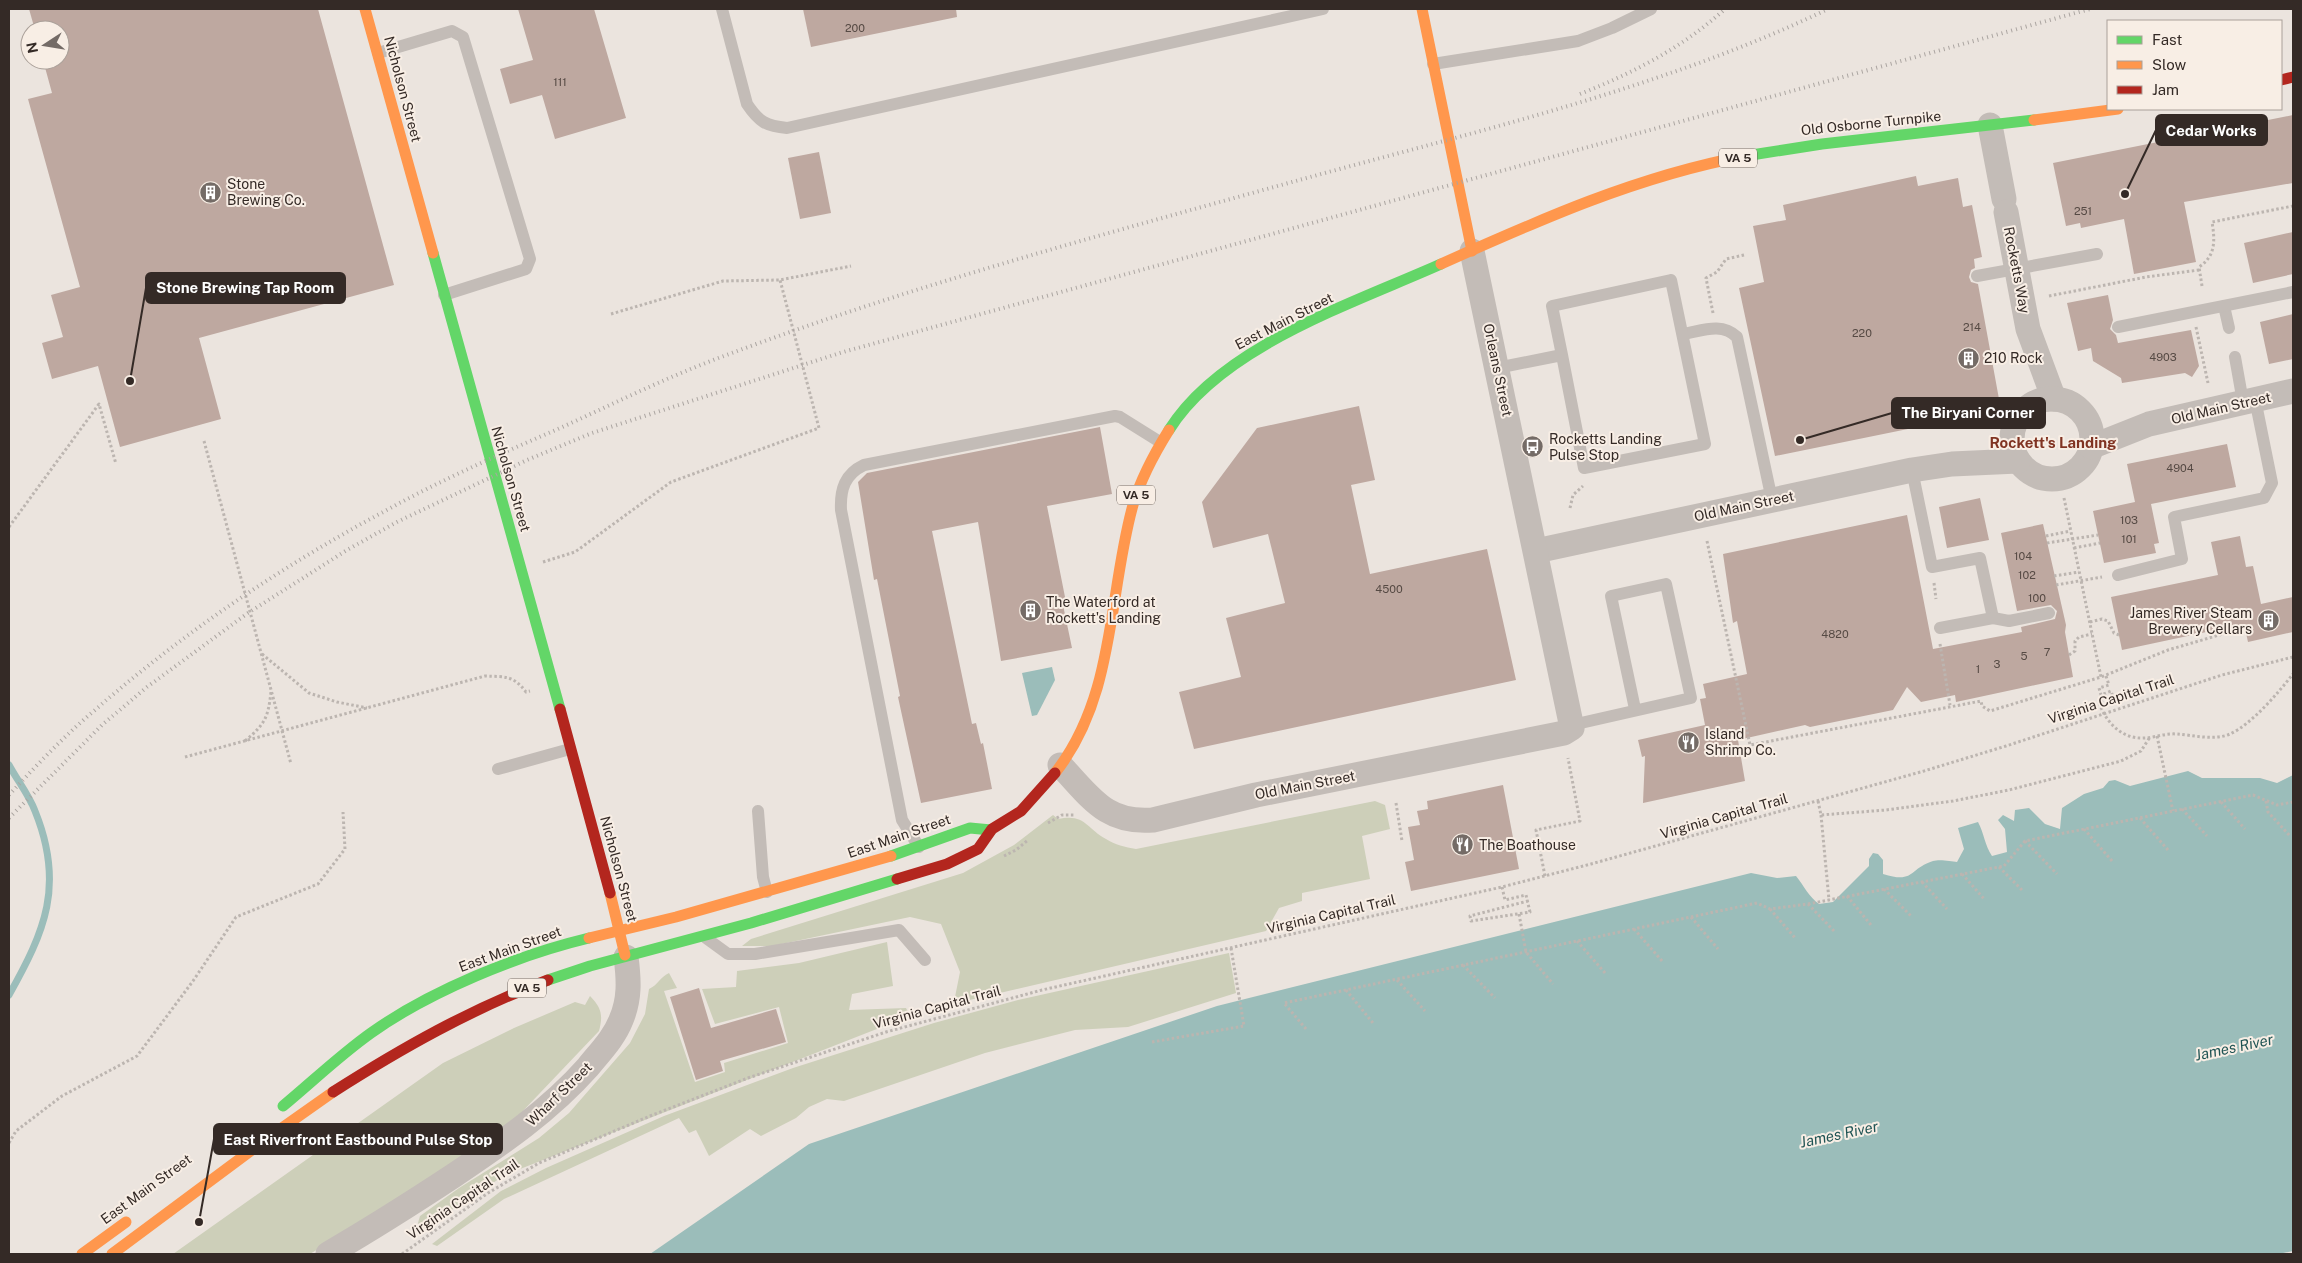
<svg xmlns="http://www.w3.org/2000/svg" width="2302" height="1263" font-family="'Public Sans',sans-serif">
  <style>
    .green { fill: #cdcfb9 }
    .water { fill: #9bbdba }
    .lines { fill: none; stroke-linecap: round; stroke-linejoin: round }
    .stream { stroke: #9bbdba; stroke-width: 7 }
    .building { fill: #bea8a0 }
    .path { stroke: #bcb5b0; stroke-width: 3; stroke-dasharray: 2.5 2.5; stroke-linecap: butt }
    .lane { stroke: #c3bcb7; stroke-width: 12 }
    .street { stroke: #c3bcb7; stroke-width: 25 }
    .fast { stroke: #63d668; stroke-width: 11 }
    .slow { stroke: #ff974d; stroke-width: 11 }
    .jam { stroke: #b3261e; stroke-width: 11 }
    .rail { stroke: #aba5a1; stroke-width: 4; stroke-dasharray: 1 4; stroke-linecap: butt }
    .labels { text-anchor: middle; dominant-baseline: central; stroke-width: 4; stroke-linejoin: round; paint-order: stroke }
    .number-label { font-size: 11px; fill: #564a44 }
    .shield { fill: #f8eee5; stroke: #6f655f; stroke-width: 1 }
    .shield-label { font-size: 12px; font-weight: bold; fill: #342a26 }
    .street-label { font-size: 14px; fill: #342a26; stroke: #f8eee5 }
    .poi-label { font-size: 14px; fill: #342a26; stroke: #f8eee5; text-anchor: start }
    .neighbourhood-label { font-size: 15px; font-weight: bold; fill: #803322; stroke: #f8eee5 }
    .water-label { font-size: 15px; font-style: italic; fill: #1e5353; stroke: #f8eee5 }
    .leader { fill: none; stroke: #342a26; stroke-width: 2 }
    .callout-dot { fill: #342a26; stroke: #f8eee5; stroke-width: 2 }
    .callout { fill: #342a26; stroke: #342a26; stroke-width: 2 }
    .callout-label { font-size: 15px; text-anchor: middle; font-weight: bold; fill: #fff }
  </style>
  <rect width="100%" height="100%" fill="#ebe4de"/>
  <g class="green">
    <path d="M 1375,801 L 1385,805 L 1390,829 L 1362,836 L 1370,879 L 1302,893 L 1302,901 L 1279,908 L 1266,931 L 961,1002 L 955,997 L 960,972 L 941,924 L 910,917 L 772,946 L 742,946 L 751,939 L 963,873 L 1014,845 L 1053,815 L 1058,819 C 1085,813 1086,828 1106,839 C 1115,845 1125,847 1136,849 Z"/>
    <path d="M 887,942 L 893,986 L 852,994 L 849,1010 L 906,1008 L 910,1016 L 505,1175 L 421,1230 L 418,1223 L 420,1216 L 459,1188 L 539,1138 L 569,1113 L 630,1043 L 645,1014 L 649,989 C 658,985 660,977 669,973 L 677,988 L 664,991 L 695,1082 L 725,1072 L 724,1063 L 788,1043 L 779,1007 L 715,1024 L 702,989 L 736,987 L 737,971 L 799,963 Z"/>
    <polygon points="1229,953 1236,993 1128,1027 1075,1030 985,1053 844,1101 827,1099 809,1107 796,1118 761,1136 750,1129 709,1156 696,1130 689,1133 679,1118 504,1199 437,1246 432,1244 501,1191 546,1168 664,1116 793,1068 934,1023 1018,1000"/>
    <path d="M 590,996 C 602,1008 603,1016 599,1031 L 520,1114 L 456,1163 L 310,1254 L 173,1254 L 443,1063 L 514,1028 L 575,1002 L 585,1005 Z"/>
  </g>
  <g class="water">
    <polygon points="1052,667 1055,680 1037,715 1032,716 1022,673"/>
    <path d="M 2188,771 L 2202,778 L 2260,778 L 2277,783 L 2293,775 L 2293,1251 L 2278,1254 L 650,1254 L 809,1144 L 1217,1006 L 1751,873 L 1777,878 L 1796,876 C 1804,886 1809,897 1819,904 L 1833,902 L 1869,866 L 1869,859 L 1873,853 L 1878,854 L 1883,860 L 1883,874 C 1915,884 1908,869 1933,861 C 1939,859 1951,861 1957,862 L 1964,849 L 1958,828 L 1978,822 C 1984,833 1985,846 1992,856 L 2007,852 L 2005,829 L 1998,820 L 2003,815 L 2014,821 L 2015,810 L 2029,808 L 2045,824 L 2060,829 L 2062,808 L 2084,794 L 2103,788 L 2109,781 L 2115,780 L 2130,786 Z"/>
  </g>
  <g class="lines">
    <path class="stream" d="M 9,765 C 17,780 29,795 35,811 C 65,885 45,931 9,995"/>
  </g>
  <g class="building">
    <polygon points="29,9 318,9 394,285 199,338 221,419 120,447 98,366 52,379 42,343 63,337 51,295 80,287 28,99 52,93 43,60 60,60 60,30 35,30"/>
    <polygon points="518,9 594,9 626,118 555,139 542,95 510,104 500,69 533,60"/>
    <polygon points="803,9 956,9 957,17 811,47"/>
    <polygon points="2293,115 2293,183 2184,202 2196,262 2134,274 2124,219 2081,228 2080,223 2066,226 2053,163"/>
    <polygon points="819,152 831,213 800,219 788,158"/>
    <polygon points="1916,176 1918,186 1958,178 1963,207 1972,205 1982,257 1974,259 1975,268 1971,270 1969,277 1971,282 1978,284 2001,410 1775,456 1739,288 1764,282 1753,226 1786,220 1783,205"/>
    <polygon points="2293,232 2293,274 2253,283 2244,243"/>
    <polygon points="2108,295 2113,320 2110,329 2116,335 2118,343 2191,330 2199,366 2192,377 2185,373 2122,383 2121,378 2093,361 2091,348 2078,351 2067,303"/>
    <polygon points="2293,314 2293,359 2269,364 2260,322"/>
    <polygon points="1359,406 1375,480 1351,485 1370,574 1487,549 1516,680 1194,749 1179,692 1241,677 1226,618 1285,603 1268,534 1213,548 1202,502 1257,428"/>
    <polygon points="1100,427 1112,494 1047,506 1066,602 1063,605 1072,648 1001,661 978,522 932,531 972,724 976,723 981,744 983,743 992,789 921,803 898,697 900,696 877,579 874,580 858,482 867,473"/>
    <polygon points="2227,444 2236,487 2151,504 2159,543 2154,544 2156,553 2104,563 2093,511 2135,502 2127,464"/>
    <polygon points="1980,498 1989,540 1947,548 1939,507"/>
    <polygon points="1907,515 1933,649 2022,632 2021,627 2055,619 2057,611 2051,605 2017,611 2001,533 2043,524 2066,625 2065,632 2073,677 1956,702 1955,695 1921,702 1907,687 1893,710 1810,727 1805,725 1738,740 1745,781 1643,803 1645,756 1642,757 1638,740 1705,725 1700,699 1706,698 1703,684 1747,674 1737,621 1733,623 1723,554"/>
    <polygon points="2240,536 2246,567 2253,566 2261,604 2293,597 2293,632 2248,642 2244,624 2122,650 2111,597 2218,575 2211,542"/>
    <polygon points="1503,785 1519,869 1411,891 1405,862 1414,860 1408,827 1420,825 1417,811 1428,809 1427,801"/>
    <polygon points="699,988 711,1028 776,1009 786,1042 720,1061 723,1071 696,1080 670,997"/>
  </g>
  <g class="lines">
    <g class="path">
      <path d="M 2202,286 L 2199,267 C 2216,256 2215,240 2212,222 L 2293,206"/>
      <polyline points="2049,296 2146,277 2199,270"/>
      <polyline points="1713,313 1706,278 1717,272 1726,259 1744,255"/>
      <polyline points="611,314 723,281 780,280 851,266"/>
      <polyline points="2196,327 2208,383"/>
      <polyline points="204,441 291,764"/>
      <polyline points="2064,498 2101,677"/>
      <polyline points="1570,508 1573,495 1583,486"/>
      <polyline points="9,527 99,404 116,464"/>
      <polyline points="2046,536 2070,531"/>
      <polyline points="1707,541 1750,745 1981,701 1982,706 1990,711 2101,677 2168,650 2226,633"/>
      <polyline points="2047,543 2098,535"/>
      <polyline points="2074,548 2100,543"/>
      <polyline points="543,562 575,552 671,482 819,428 780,280"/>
      <polyline points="2054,576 2079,572"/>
      <polyline points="1934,583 1936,599"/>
      <polyline points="2056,585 2102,577"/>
      <polyline points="2090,622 2102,619 2108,621 2114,633 2119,635"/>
      <polyline points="1940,644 1950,705"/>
      <polyline points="262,654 309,693 337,702 367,708"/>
      <polyline points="2069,655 2075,651 2075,641 2079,637 2092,634"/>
      <path d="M 2106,676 L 2109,685 L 2099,688 L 2101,695 L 2111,691 L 2113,697 L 2099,702 C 2105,721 2121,739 2143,738 C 2154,738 2165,733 2177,734 C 2193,735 2214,741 2230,734 C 2252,724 2278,693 2293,674"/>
      <polyline points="2157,736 2173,811"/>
      <path d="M 245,741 C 265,724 268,718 271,692"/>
      <path d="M 185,757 L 485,676 C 505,677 513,675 526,692 L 530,691"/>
      <polyline points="1818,801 1821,815 1886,810 1953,801 2009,790 2121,761 2141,751 2150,737"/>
      <polyline points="2266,801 2268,812 2290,836"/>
      <polyline points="2221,802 2245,829"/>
      <polyline points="1396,803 1402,841"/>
      <polyline points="2182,809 2207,836"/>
      <polyline points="1821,815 1829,900"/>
      <polyline points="2140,818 2168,850"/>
      <polyline points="1048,823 1062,815 1074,815"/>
      <polyline points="2084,829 2113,862"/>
      <polyline points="2025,841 2057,874"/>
      <polyline points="1004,856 1016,850 1028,840"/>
      <polyline points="1999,867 2023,891"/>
      <polyline points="1962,874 1985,900"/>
      <polyline points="1545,876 1536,830 1580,821 1568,758"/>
      <polyline points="1922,882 1947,909"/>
      <polyline points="1502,887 1505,900 1526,895 1530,912 1471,921 1470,916 1528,901"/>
      <polyline points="1884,889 1911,916"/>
      <polyline points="1847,896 1871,925"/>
      <polyline points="1808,904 1835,932"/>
      <polyline points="1770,909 1796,939"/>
      <polyline points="1519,914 1526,952 1553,984"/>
      <polyline points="1691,917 1718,949"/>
      <polyline points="1634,929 1663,962"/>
      <polyline points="1577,941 1606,974"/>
      <polyline points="1463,965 1495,998"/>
      <polyline points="1397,980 1425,1011"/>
      <polyline points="1346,990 1373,1023"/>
      <polyline points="1306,1029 1284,1003 1757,903 1770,909 1808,904 2004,866 2025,841 2253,795 2277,805 2293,802"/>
      <polyline points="1152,1042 1244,1026 1231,948"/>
      <polyline points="9,1143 16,1131 62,1096 137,1056 193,981 236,917 318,884 345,849 343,812"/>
      <polyline points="402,1254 488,1193 539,1163 650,1116 748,1078 886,1032 1042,990 1502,887 1591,864 1924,771 2006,746 2222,675 2293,657"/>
    </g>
    <g class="lane">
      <path d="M 722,9 L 747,104 C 759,122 766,126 787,128 L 1323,9"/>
      <polyline points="378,53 452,31 463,37 530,259 526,269 444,295"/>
      <polyline points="1433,64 1578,41 1612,28 1651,9"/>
      <polyline points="1977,276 2097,254"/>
      <polyline points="2224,306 2229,328"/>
      <polyline points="2118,327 2293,292"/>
      <path d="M 1683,334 C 1702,331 1721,322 1737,337 L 1772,500"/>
      <polyline points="2235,357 2243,402"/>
      <polyline points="1497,368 1562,355 1584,468 1705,444 1671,280 1552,306 1562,355"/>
      <polyline points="1912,470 1932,567 1980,558 1993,618 1940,628"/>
      <polyline points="2118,575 2182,559 2174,517 2264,498 2272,483 2255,399"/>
      <polyline points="1993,618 2009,621 2049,613"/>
      <polyline points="1572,725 1691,698 1666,584 1611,596 1635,709"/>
      <polyline points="498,769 570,749"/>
      <polyline points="758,811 763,877 767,892"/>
      <path d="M 919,847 L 902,820 L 841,510 C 840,489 845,474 864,465 L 1115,416 L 1120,417 L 1160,442"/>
      <polyline points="706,938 728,954 755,954 899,930 925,960"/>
    </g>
    <g class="street">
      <polyline points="1990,125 2004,199"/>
      <polyline points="2006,212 2028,329 2054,399"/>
      <circle cx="2052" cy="439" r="40"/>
      <polyline points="2091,447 2149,424 2293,391"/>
      <polyline points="1536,551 1912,470 1952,464 2018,461"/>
      <path d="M 1060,765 C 1090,796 1105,824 1153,820 L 1256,795 L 1564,733 L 1572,728 L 1472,251"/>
      <path d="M 328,1254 C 371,1229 412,1203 453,1176 C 502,1143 549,1111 588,1067 C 600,1052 614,1038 621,1020 C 630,999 629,980 626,957"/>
    </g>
    <g class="fast">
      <polyline points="1745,156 1822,144 2034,120"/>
      <polyline points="433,253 560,709"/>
      <path d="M 1169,430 C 1221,346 1354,303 1441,264"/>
      <polyline points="891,856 970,828 991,830"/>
      <polyline points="548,980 590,966 751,923 897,879"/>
      <path d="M 283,1106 C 312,1082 340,1055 371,1033 C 430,991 518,955 589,938"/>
    </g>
    <g class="slow">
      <polyline points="365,9 433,253"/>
      <polyline points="1422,9 1472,251"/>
      <polyline points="2034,120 2118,109"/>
      <path d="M 1441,264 C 1539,220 1638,176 1745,156"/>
      <path d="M 1055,773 C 1116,696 1108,594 1133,505 C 1141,478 1154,454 1169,430"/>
      <polyline points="610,893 625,955"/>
      <polyline points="589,938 676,917 891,856"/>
      <polyline points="82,1254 126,1222"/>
      <polyline points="112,1254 272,1135 333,1092"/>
    </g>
    <g class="jam">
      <polyline points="2281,80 2293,77"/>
      <polyline points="560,709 610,893"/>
      <polyline points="897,879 947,864 978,849 992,829 1021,811 1055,773"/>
      <path d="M 333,1092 C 402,1048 471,1009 548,980"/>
    </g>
    <g class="rail">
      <path d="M 1580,94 C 1633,73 1682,48 1725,9"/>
      <path d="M 9,795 C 36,766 64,736 95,710 C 183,633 282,566 385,511 C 441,480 500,454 558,429 C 613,404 667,377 724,356 C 910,286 1101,235 1292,182 C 1469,133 1662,89 1828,9"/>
      <polyline points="9,818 102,725 147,687 248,613 347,550 397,522 527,460 592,433 843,352 2090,9"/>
    </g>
  </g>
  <defs>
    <symbol id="building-disc" viewBox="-11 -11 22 22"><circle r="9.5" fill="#746b66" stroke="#f8eee5"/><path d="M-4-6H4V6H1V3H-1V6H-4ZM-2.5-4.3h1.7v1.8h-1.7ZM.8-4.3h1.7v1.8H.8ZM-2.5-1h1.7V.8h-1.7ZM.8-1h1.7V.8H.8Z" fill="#fff"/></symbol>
    <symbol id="bus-disc" viewBox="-11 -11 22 22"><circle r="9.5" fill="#746b66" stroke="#f8eee5"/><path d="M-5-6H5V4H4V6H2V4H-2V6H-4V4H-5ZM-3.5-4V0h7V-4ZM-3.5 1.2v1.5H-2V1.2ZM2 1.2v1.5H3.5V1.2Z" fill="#fff"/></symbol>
    <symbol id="restaurant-disc" viewBox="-11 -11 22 22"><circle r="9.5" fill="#746b66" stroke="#f8eee5"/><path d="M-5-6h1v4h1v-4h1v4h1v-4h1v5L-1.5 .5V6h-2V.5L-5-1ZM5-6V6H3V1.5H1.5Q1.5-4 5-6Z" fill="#fff"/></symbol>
  </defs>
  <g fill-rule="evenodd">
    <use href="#building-disc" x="198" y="180" width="25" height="25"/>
    <use href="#building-disc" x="1956" y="346" width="25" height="25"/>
    <use href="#bus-disc" x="1520" y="434" width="25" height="25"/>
    <use href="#building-disc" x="1018" y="598" width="25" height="25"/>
    <use href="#building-disc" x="2256" y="608" width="25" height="25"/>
    <use href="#restaurant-disc" x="1676" y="730" width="25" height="25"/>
    <use href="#restaurant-disc" x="1450" y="832" width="25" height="25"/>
  </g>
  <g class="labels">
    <g class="number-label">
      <text x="855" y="28">200</text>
      <text x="560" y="82">111</text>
      <text x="2083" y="211">251</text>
      <text x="1972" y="327">214</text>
      <text x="1862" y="333">220</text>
      <text x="2163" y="357">4903</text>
      <text x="2180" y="468">4904</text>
      <text x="2129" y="520">103</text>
      <text x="2129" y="539">101</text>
      <text x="2023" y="556">104</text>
      <text x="2027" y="575">102</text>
      <text x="1389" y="589">4500</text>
      <text x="2037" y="598">100</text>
      <text x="1835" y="634">4820</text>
      <text x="2047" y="652">7</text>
      <text x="2024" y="656">5</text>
      <text x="1997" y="664">3</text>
      <text x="1978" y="669">1</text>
    </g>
    <g class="shield">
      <rect x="1719" y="148.5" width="38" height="19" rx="4"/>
      <rect x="1117" y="485.5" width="38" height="19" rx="4"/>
      <rect x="508" y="978.5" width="38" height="19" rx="4"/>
    </g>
    <g class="shield-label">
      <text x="1738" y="158">VA 5</text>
      <text x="1136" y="495">VA 5</text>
      <text x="527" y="988">VA 5</text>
    </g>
    <g class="street-label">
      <text transform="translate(403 89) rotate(75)">Nicholson Street</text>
      <text transform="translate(1871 123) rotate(-6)">Old Osborne Turnpike</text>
      <text transform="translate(2017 270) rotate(79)">Rocketts Way</text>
      <text transform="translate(1284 321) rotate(-27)">East Main Street</text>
      <text transform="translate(1498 370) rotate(78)">Orleans Street</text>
      <text transform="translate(2221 408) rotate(-13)">Old Main Street</text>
      <text transform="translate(511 479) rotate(74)">Nicholson Street</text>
      <text transform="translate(1744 506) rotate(-12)">Old Main Street</text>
      <text transform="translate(2111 699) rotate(-18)">Virginia Capital Trail</text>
      <text transform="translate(1305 785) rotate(-11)">Old Main Street</text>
      <text transform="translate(1724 816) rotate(-16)">Virginia Capital Trail</text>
      <text transform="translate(899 836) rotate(-19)">East Main Street</text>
      <text transform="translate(619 869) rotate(75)">Nicholson Street</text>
      <text transform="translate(1331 914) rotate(-13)">Virginia Capital Trail</text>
      <text transform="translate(510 949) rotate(-20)">East Main Street</text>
      <text transform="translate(937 1007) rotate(-15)">Virginia Capital Trail</text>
      <text transform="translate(559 1094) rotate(-44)">Wharf Street</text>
      <text transform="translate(146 1189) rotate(-36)">East Main Street</text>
      <text transform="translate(463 1199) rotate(-34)">Virginia Capital Trail</text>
    </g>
    <g class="poi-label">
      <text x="227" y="184">Stone<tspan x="227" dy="16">Brewing Co.</tspan></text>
      <text x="1984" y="358">210 Rock</text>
      <text x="1549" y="439">Rocketts Landing<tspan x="1549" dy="16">Pulse Stop</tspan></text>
      <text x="1046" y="602">The Waterford at<tspan x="1046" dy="16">Rockett's Landing</tspan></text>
      <text x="2252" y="613" text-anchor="end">James River Steam<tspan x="2252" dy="16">Brewery Cellars</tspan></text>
      <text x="1705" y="734">Island<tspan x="1705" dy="16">Shrimp Co.</tspan></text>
      <text x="1479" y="845">The Boathouse</text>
    </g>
    <g class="neighbourhood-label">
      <text x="2053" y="442">Rockett's Landing</text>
    </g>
    <g class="water-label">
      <text transform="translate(2234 1047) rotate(-12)">James River</text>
      <text transform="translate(1839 1134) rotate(-12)">James River</text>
    </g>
  </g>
  <path class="leader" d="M2125 194L2156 130M130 381L146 288M1800 440L1892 413M199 1222L214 1139"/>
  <g class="callout-dot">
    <circle cx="2125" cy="194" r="5"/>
    <circle cx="130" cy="381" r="5"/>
    <circle cx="1800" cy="440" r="5"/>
    <circle cx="199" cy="1222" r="5"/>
  </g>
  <g class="callout">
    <rect x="2156" y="115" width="111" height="30" rx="5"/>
    <rect x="146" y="273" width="199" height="30" rx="5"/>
    <rect x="1892" y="398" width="153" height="30" rx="5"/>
    <rect x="214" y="1124" width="288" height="30" rx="5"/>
  </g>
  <g class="callout-label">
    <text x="2211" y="136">Cedar Works</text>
    <text x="245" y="293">Stone Brewing Tap Room</text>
    <text x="1968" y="418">The Biryani Corner</text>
    <text x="358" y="1145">East Riverfront Eastbound Pulse Stop</text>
  </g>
  <rect width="2302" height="1263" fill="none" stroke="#342a26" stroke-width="20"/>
  <rect x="2107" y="20" width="175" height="90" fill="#f8eee5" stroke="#aaa099"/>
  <rect x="2117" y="36" width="25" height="8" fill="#63d668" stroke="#aaa099"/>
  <text x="2152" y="45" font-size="15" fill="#342a26">Fast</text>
  <rect x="2117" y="61" width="25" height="8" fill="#ff974d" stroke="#aaa099"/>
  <text x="2152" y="70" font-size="15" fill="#342a26">Slow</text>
  <rect x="2117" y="86" width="25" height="8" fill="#b3261e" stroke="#aaa099"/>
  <text x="2152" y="95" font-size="15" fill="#342a26">Jam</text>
  <g transform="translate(45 45) rotate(258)"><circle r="24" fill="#f8eee5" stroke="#aaa099"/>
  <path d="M0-4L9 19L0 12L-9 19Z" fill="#746b66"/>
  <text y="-8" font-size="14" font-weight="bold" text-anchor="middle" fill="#342a26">N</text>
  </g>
</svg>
